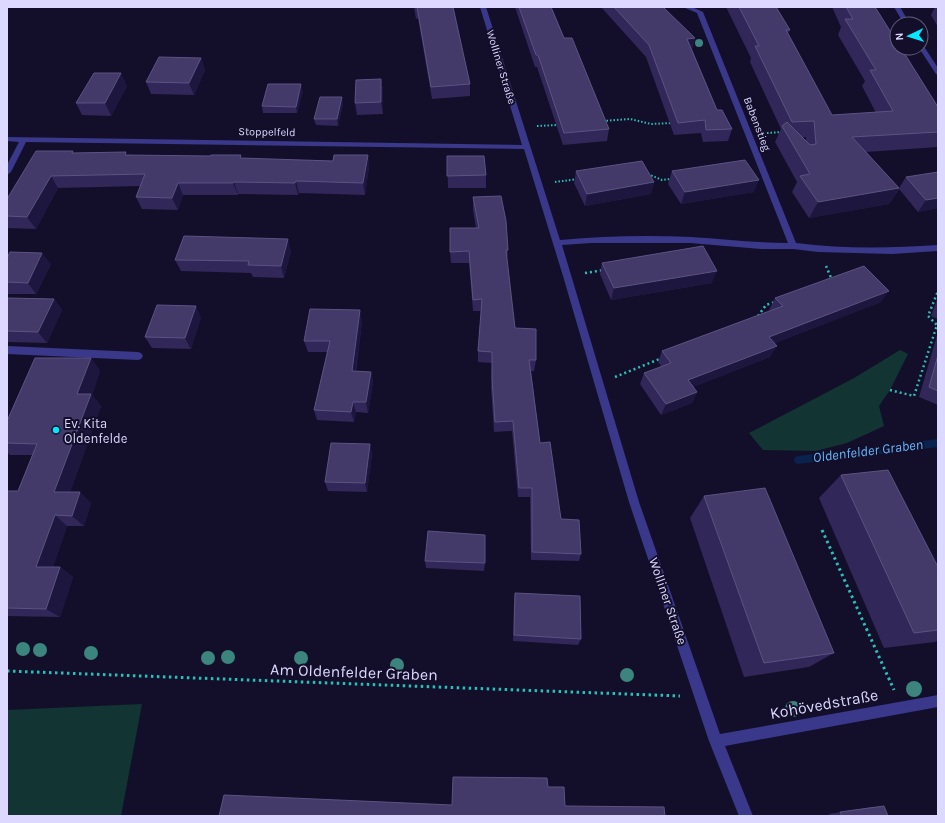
<svg xmlns="http://www.w3.org/2000/svg" width="945" height="823" font-family="Karla,sans-serif">
  <style>
    .green { fill: #123433 }
    .lines { fill: none; stroke-linecap: round; stroke-linejoin: round }
    .stream { fill: #0a234e; fill-rule: evenodd }
    .path-far2 { stroke: #29c1b7; stroke-width: 2; stroke-dasharray: 1.5 2; stroke-linecap: butt }
    .path-far1 { stroke: #29c1b7; stroke-width: 2.5; stroke-dasharray: 2 3; stroke-linecap: butt }
    .path { stroke: #29c1b7; stroke-width: 3; stroke-dasharray: 2.5 3.5; stroke-linecap: butt }
    .service { fill: #3a388b; fill-rule: evenodd }
    .minor { fill: #3a388b; fill-rule: evenodd }
    .tree { fill: #3b857e }
    .wall { fill: #312759; fill-rule: evenodd }
    .shaded-wall { fill: #1d163e }
    .building { fill: #433a6a; stroke: #5b5382 }
    .poi-dot { fill: #04e7ff; stroke: #130f2a; stroke-width: 1.5 }
    .labels { text-anchor: middle; dominant-baseline: central; stroke-width: 4; stroke-linejoin: round; paint-order: stroke }
    .far-street-label { font-size: 11px; fill: #dcd8ff; stroke: #130f2a }
    .poi-label { font-size: 13px; fill: #dcd8ff; stroke: #130f2a; text-anchor: start }
    .street-label { font-size: 13px; fill: #dcd8ff; stroke: #130f2a }
    .water-label { font-size: 14px; font-style: italic; fill: #66b9ff; stroke: #130f2a }
    .near-street-label { font-size: 16px; fill: #dcd8ff; stroke: #130f2a }
  </style>
  <rect width="100%" height="100%" fill="#130f2a"/>
  <g class="green">
    <polygon points="900,350 908,354 890,390 879,406 884,426 847,443 816,451 763,450 749,433 854,378"/>
    <polygon points="142,704 121,816 7,816 7,710"/>
  </g>
  <g class="lines">
    <polygon class="stream" points="938,439 938,447 798,464 795,463 794,460 795,457 798,456"/>
    <g class="path-far2">
      <polyline points="603,121 630,119 651,124 672,123"/>
      <polyline points="537,126 558,125"/>
      <polyline points="767,133 782,132"/>
      <polyline points="648,174 662,180 671,179"/>
      <polyline points="555,182 578,179"/>
    </g>
    <g class="path-far1">
      <polyline points="826,266 832,280"/>
      <polyline points="585,273 604,270"/>
      <polyline points="758,316 766,305 775,302"/>
      <polyline points="615,377 662,358"/>
      <polyline points="890,390 914,396 937,325 928,316 938,291"/>
    </g>
    <g class="path">
      <polyline points="822,530 894,690"/>
      <polyline points="7,671 680,696"/>
    </g>
    <polygon class="service" points="7,346 138,352 141,353 143,356 141,359 138,360 7,354"/>
    <g class="minor">
      <path d="M 480,7 L 486,7 L 560,240 C 603,236 647,235 691,237 C 723,239 755,243 788,243 L 697,13 L 683,7 L 692,7 L 703,12 L 796,243 C 843,249 891,248 938,245 L 938,251 L 892,254 L 818,252 L 793,249 L 761,249 L 690,243 L 591,243 L 562,245 L 639,502 L 720,734 L 938,695 L 938,707 L 725,746 L 753,816 L 739,816 L 709,741 L 629,502 L 563,276 L 524,149 L 26,142 L 11,172 L 7,175 L 7,165 L 19,142 L 7,141 L 7,137 L 522,145 Z"/>
      <polygon points="894,7 900,7 910,24 904,24"/>
      <polygon points="921,44 923,45 938,68 938,75 936,74 919,48 921,48"/>
    </g>
  </g>
  <g class="tree">
    <circle cx="699" cy="43" r="4"/>
    <circle cx="23" cy="649" r="7"/>
    <circle cx="40" cy="650" r="7"/>
    <circle cx="91" cy="653" r="7"/>
    <circle cx="228" cy="657" r="7"/>
    <circle cx="208" cy="658" r="7"/>
    <circle cx="301" cy="658" r="7"/>
    <circle cx="397" cy="665" r="7"/>
    <circle cx="627" cy="675" r="7"/>
    <circle cx="914" cy="689" r="8"/>
    <circle cx="793" cy="709" r="8"/>
  </g>
  <g class="wall">
    <polygon points="414,7 453,7 470,84 470,96 432,99 418,18 416,19"/>
    <polygon points="515,7 551,7 564,38 609,129 607,141 563,145 537,67 535,67"/>
    <polygon points="601,7 663,7 695,38 692,49 717,110 732,129 728,141 703,142 701,133 674,135 646,57"/>
    <path d="M 726,7 L 776,7 L 790,30 L 788,33 L 832,115 L 876,113 L 862,86 L 865,81 L 838,35 L 841,27 L 832,7 L 875,7 L 938,107 L 938,147 L 866,152 L 899,188 L 906,177 L 938,208 L 918,212 L 899,189 L 889,204 L 809,218 L 792,192 L 797,182 L 775,142 L 781,129 L 750,62 L 751,58 ZM 806,137 L 806,141 L 802,138 Z"/>
    <polygon points="935,7 938,7 938,27 931,15"/>
    <polygon points="201,58 205,70 194,95 151,94 146,82"/>
    <polygon points="381,79 383,91 383,114 357,115 355,103"/>
    <polygon points="127,86 111,116 82,115 76,103"/>
    <polygon points="303,91 297,113 263,113 262,106"/>
    <polygon points="343,104 338,126 316,125 314,119"/>
    <polygon points="75,153 128,155 333,161 368,155 369,167 365,195 299,193 298,195 238,194 238,195 183,195 178,210 142,209 136,197 140,186 58,188 36,229 7,228 7,199"/>
    <polygon points="447,156 486,175 486,188 448,188"/>
    <polygon points="576,171 654,182 651,194 585,206 574,183"/>
    <polygon points="672,171 754,192 681,204 668,184"/>
    <polygon points="473,197 508,250 507,261 515,328 536,360 534,371 531,371 540,443 561,519 581,554 579,561 531,560 530,497 518,497 512,431 494,432 491,388 492,363 478,362 478,351 481,311 473,311 469,263 451,263 450,252 476,228 473,210"/>
    <polygon points="291,251 284,278 253,277 251,273 181,271 175,260"/>
    <polygon points="7,258 51,264 36,294 7,294"/>
    <polygon points="602,263 712,283 611,300 600,274"/>
    <polygon points="938,297 938,319 931,316"/>
    <polygon points="7,298 54,299 62,310 47,343 7,342"/>
    <polygon points="775,298 881,302 775,343 770,357 693,387 697,392 692,403 661,415 640,384 644,373 662,367 658,362 662,351 770,311 769,310"/>
    <polygon points="201,317 191,349 152,348 145,337"/>
    <polygon points="362,322 356,371 371,372 373,382 368,413 356,412 354,422 317,420 314,410 327,352 308,352 304,341"/>
    <polygon points="938,332 938,405 919,397"/>
    <polygon points="91,358 100,371 92,395 101,406 70,492 91,503 84,526 67,526 53,567 60,567 73,577 60,617 7,616 7,491 18,491 32,455 10,455 7,452 7,421"/>
    <polygon points="370,444 372,454 367,492 328,491 325,482"/>
    <polygon points="841,475 938,567 938,640 935,642 884,648 819,498"/>
    <polygon points="704,496 834,653 809,667 744,677 690,518"/>
    <polygon points="425,561 485,563 484,571 426,568"/>
    <polygon points="515,593 581,639 578,645 513,641 514,600"/>
    <polygon points="872,807 888,816 830,816 829,814"/>
  </g>
  <g class="shaded-wall">
    <polygon points="695,38 691,50 687,39"/>
    <polygon points="201,58 205,70 194,95 189,83"/>
    <polygon points="121,73 127,86 111,116 105,103"/>
    <polygon points="381,79 383,91 383,114 381,102"/>
    <polygon points="301,84 303,91 297,113 296,107"/>
    <polygon points="342,97 343,104 338,126 337,119"/>
    <polygon points="368,155 369,167 365,195 363,183"/>
    <polygon points="51,176 58,188 36,229 27,217"/>
    <polygon points="759,180 754,192 681,204 685,192"/>
    <polygon points="296,181 299,193 298,195 295,183"/>
    <polygon points="234,182 238,194 238,195 233,183"/>
    <polygon points="654,182 651,194 585,206 587,194"/>
    <polygon points="178,183 183,195 178,210 172,198"/>
    <polygon points="899,188 889,204 809,218 818,202"/>
    <polygon points="938,198 938,208 918,212 926,200"/>
    <polygon points="288,239 291,251 284,278 281,266"/>
    <polygon points="42,253 51,264 36,294 28,283"/>
    <polygon points="717,271 712,283 611,300 614,288"/>
    <polygon points="889,291 881,302 763,348 769,337"/>
    <polygon points="54,299 62,310 47,343 38,332"/>
    <polygon points="196,306 201,317 191,349 185,338"/>
    <polygon points="360,310 362,322 354,381 352,371"/>
    <polygon points="777,346 770,357 683,391 688,380"/>
    <polygon points="91,358 100,371 92,395 101,406 66,503 54,492 77,394"/>
    <polygon points="371,372 373,382 368,413 366,402"/>
    <polygon points="697,392 692,403 661,415 666,404"/>
    <polygon points="353,402 356,412 354,422 351,412"/>
    <polygon points="370,444 372,454 367,492 365,483"/>
    <polygon points="80,492 91,503 84,526 72,516"/>
    <polygon points="55,515 67,526 50,576 36,567"/>
    <polygon points="60,567 73,577 60,617 46,609"/>
  </g>
  <g class="building">
    <polygon points="417,7 453,7 470,84 431,87"/>
    <polygon points="519,7 551,7 564,38 572,38 609,129 564,133 538,55 536,55"/>
    <polygon points="614,7 663,7 695,38 687,39 717,110 722,110 732,129 706,130 705,120 678,123 649,45"/>
    <polygon points="739,7 776,7 790,30 786,30 832,115 893,111 870,70 876,70 845,19 853,19 846,7 875,7 897,42 897,48 901,48 938,107 938,132 852,137 899,188 818,202 800,176 810,174 782,126 787,122 810,145 816,144 814,121 792,122 755,46 759,46"/>
    <polygon points="159,57 201,58 189,83 146,82"/>
    <polygon points="94,73 121,73 105,103 76,103"/>
    <polygon points="381,79 381,102 355,103 356,80"/>
    <polygon points="268,84 301,84 296,107 262,106"/>
    <polygon points="320,97 342,97 337,119 314,119"/>
    <polygon points="36,151 73,151 72,153 126,152 125,155 210,156 211,155 241,155 240,158 333,161 334,155 368,155 363,183 296,181 295,183 234,182 233,183 178,183 172,198 136,197 145,174 51,176 27,217 7,216 7,199"/>
    <polygon points="447,156 484,156 486,175 447,176"/>
    <polygon points="745,160 759,180 685,192 672,171"/>
    <polygon points="642,161 654,182 587,194 576,171"/>
    <polygon points="938,172 938,198 926,200 906,177"/>
    <polygon points="501,196 506,221 508,250 506,250 515,328 536,329 536,360 529,360 540,443 550,442 561,519 579,520 581,554 532,552 532,488 519,488 513,421 495,422 492,378 492,352 478,351 482,299 473,300 469,251 450,252 450,228 479,228 473,197"/>
    <polygon points="184,236 288,239 281,266 248,265 249,261 175,260"/>
    <polygon points="703,246 717,271 614,288 602,263"/>
    <polygon points="10,252 42,253 28,283 7,282 7,258"/>
    <polygon points="864,266 889,291 769,337 777,346 688,380 697,392 666,404 644,373 671,363 662,351 783,306 775,298"/>
    <polygon points="7,298 54,299 38,332 7,331"/>
    <polygon points="157,305 196,306 185,338 145,337"/>
    <polygon points="310,309 360,310 352,371 371,372 366,402 353,402 351,412 314,410 330,341 304,341"/>
    <polygon points="938,355 938,391 929,387"/>
    <polygon points="35,358 91,358 77,394 91,394 54,492 80,492 72,516 55,515 36,567 60,567 46,609 7,608 7,491 18,491 37,444 7,443 7,421"/>
    <polygon points="331,443 370,444 365,483 325,482"/>
    <polygon points="888,470 938,567 938,630 914,633 841,475"/>
    <polygon points="765,488 834,653 764,663 704,496"/>
    <polygon points="428,531 485,535 485,563 425,561"/>
    <polygon points="515,593 580,596 581,639 514,635"/>
    <polygon points="453,777 547,778 548,787 564,787 565,806 664,807 665,816 219,816 224,795 452,805"/>
    <polygon points="884,806 888,816 842,816 840,812"/>
  </g>
  <circle class="poi-dot" cx="56" cy="430" r="4"/>
  <g class="labels">
    <g class="far-street-label">
      <text transform="translate(501 67) rotate(73)">Wolliner Straße</text>
      <text transform="translate(757 124) rotate(69)">Babenstieg</text>
      <text transform="translate(267 132) rotate(1)">Stoppelfeld</text>
    </g>
    <g class="poi-label">
      <text x="64" y="423">Ev. Kita<tspan x="64" dy="15">Oldenfelde</tspan></text>
    </g>
    <g class="street-label">
      <text transform="translate(668 601) rotate(71)">Wolliner Straße</text>
    </g>
    <g class="water-label">
      <text transform="translate(868 451) rotate(-7)">Oldenfelder Graben</text>
    </g>
    <g class="near-street-label">
      <text transform="translate(354 672) rotate(2)">Am Oldenfelder Graben</text>
      <text transform="translate(824 704) rotate(-10)">Kohövedstraße</text>
    </g>
  </g>
  <rect width="945" height="823" fill="none" stroke="#dcd8ff" stroke-width="16"/>
  <g transform="translate(909 36) rotate(266)"><circle r="19" fill="#130f2a" stroke="#635f7f"/>
  <path d="M0-3L7 15L0 10L-7 15Z" fill="#04e7ff"/>
  <text y="-6" font-size="11" font-weight="bold" text-anchor="middle" fill="#dcd8ff">N</text>
  </g>
</svg>
